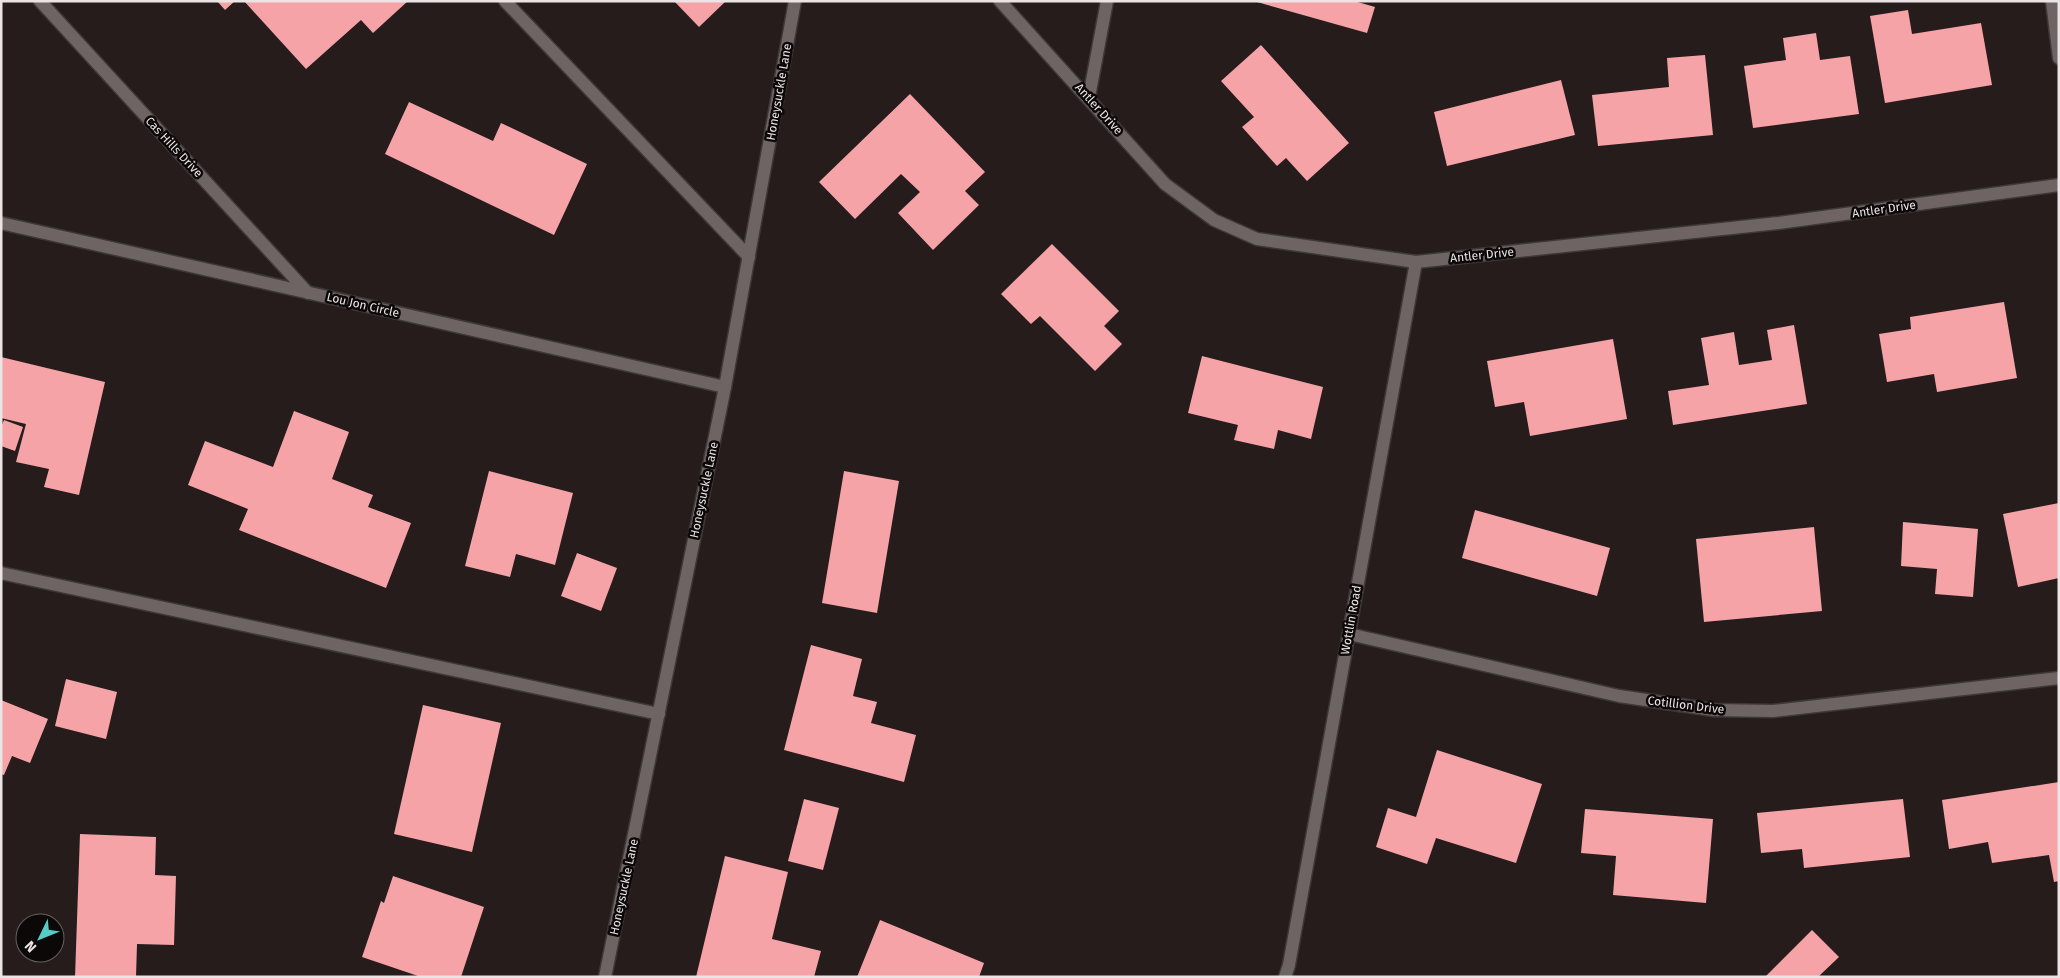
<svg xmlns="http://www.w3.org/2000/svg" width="2060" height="978" font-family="'Fira Sans',sans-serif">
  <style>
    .building { fill: #f6a3a8 }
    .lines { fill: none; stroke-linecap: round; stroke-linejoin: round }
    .service-casing { stroke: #3f3838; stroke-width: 15 }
    .minor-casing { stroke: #3f3838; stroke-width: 15 }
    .tertiary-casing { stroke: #3f3838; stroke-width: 15 }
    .service { stroke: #6f6464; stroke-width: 12 }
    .minor { stroke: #6f6464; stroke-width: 12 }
    .tertiary { stroke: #6f6464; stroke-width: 12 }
    .labels { text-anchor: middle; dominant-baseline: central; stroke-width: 5; stroke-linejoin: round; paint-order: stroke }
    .street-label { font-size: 12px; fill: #ebe4e4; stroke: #0c0808 }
  </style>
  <rect width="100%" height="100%" fill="#261c1c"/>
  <g class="building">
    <polygon points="217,1 235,1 225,10"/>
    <polygon points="244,1 408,1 373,33 361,20 306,69"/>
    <polygon points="674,1 726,1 699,27"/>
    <polygon points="1354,1 1375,7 1367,33 1257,2"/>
    <polygon points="1908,10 1912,34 1981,23 1992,85 1885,103 1870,16"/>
    <polygon points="1816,33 1820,60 1850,56 1859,114 1753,128 1744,66 1786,60 1783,38"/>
    <polygon points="1261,45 1349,143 1307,181 1286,158 1277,166 1242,127 1254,117 1221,81"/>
    <polygon points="1705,55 1713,135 1598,146 1592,95 1669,87 1667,58"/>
    <polygon points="1561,80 1575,135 1447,166 1434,112"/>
    <polygon points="910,94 985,172 965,191 979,205 933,250 898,213 920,192 901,174 855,219 819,182"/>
    <polygon points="409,102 493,141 501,123 587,164 554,235 385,154"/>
    <polygon points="1052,244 1119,311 1104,326 1122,344 1095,371 1040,316 1031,324 1001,294"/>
    <polygon points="2004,302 2017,378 1937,392 1934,374 1887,382 1879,334 1911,329 1910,317"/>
    <polygon points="1794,325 1807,404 1673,425 1668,391 1709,385 1701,338 1734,332 1739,365 1772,360 1767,330"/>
    <polygon points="1613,339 1627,419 1530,436 1524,402 1495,407 1487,361"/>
    <polygon points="1202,356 1323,387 1311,439 1278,430 1274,449 1234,440 1238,425 1188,413"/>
    <polygon points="1,357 105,382 79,495 44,487 49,469 16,462 26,424 1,418"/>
    <polygon points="294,411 349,432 332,479 373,495 368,507 411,523 386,588 239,530 248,509 188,485 205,441 273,467"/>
    <polygon points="4,420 23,427 15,451 1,446 1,427"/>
    <polygon points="489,471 573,493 555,565 516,554 510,577 465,566"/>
    <polygon points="844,471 899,481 877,613 822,603"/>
    <polygon points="2059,503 2059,578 2018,587 2003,514"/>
    <polygon points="1475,510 1610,548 1597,596 1462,558"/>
    <polygon points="1903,522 1978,529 1973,597 1935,594 1937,569 1901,566"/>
    <polygon points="1814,527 1822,611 1704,622 1696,539"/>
    <polygon points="577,553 617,568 601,611 561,596"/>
    <polygon points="811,645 862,659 853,696 877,702 871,723 916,735 904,782 784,750"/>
    <polygon points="66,679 117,692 106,739 55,726"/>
    <polygon points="1,700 48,719 30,763 12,756 4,775 1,774"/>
    <polygon points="423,705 501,723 472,852 394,834"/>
    <polygon points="1437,750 1542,784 1516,863 1436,838 1427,864 1376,847 1388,808 1416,817"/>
    <polygon points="2059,782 2059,881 2054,882 2049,855 1992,863 1988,842 1949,849 1942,800"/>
    <polygon points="804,799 839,808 823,870 788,861"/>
    <polygon points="1903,799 1910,857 1804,868 1802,849 1761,853 1757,813"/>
    <polygon points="1585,809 1713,819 1706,903 1613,895 1616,856 1581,853"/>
    <polygon points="80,834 156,837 155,875 176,876 174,945 137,944 136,977 75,977"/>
    <polygon points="725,856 788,872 772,939 821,951 814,977 696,977"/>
    <polygon points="393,876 484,907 461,977 421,977 362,957 381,901 384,903"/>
    <polygon points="880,920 984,963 979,977 857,977"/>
    <polygon points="1812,930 1839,957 1818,977 1765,977"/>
  </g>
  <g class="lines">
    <defs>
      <g id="service">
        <polyline points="505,1 749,257"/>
        <polyline points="1,573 659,714"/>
      </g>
      <g id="minor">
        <polyline points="40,1 308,293"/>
        <polyline points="2052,1 2059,58"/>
        <polyline points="1089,97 1107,1"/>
        <polyline points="1,223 725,387"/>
        <polyline points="1349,634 1619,696 1714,710 1773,711 2059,678"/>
        <polyline points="1285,977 1289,965 1416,262"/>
      </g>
      <g id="tertiary">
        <polyline points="1000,1 1165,184 1214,220 1257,239 1416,262 1778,223 2059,185"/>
        <polyline points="605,977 725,387 795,1"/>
      </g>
    </defs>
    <use href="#service" class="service-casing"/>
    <use href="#minor" class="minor-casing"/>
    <use href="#tertiary" class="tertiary-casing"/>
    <use href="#service" class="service"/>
    <use href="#minor" class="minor"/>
    <use href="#tertiary" class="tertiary"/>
  </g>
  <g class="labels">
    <g class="street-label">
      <text transform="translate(779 92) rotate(-80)">Honeysuckle Lane</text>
      <text transform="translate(1099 109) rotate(48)">Antler Drive</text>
      <text transform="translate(174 147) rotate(47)">Cas Hills Drive</text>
      <text transform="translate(1884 209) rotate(-8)">Antler Drive</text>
      <text transform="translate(1482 255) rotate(-6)">Antler Drive</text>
      <text transform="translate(363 305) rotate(13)">Lou Jon Circle</text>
      <text transform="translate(704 490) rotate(-78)">Honeysuckle Lane</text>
      <text transform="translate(1351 620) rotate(-80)">Wottlin Road</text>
      <text transform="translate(1686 705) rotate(7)">Cotillion Drive</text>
      <text transform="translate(624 887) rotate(-78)">Honeysuckle Lane</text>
    </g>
  </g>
  <rect width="2060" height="978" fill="none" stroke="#ebe4e4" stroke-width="5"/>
  <g transform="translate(40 938) rotate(227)"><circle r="24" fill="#0c0808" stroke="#656060"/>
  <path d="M0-4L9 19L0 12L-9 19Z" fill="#54cdc7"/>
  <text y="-8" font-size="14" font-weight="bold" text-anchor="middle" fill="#ebe4e4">N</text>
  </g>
</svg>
